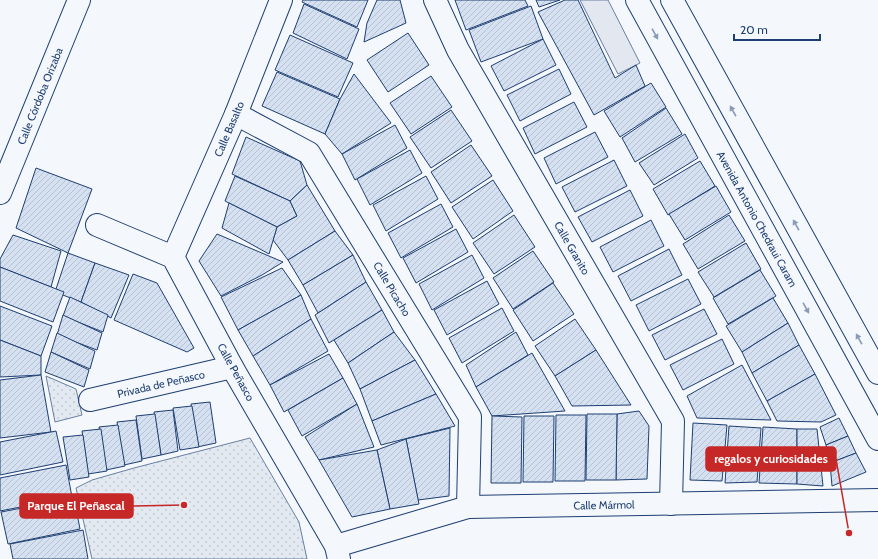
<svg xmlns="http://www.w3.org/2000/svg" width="878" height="559" font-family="Cabin,sans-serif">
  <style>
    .park { fill: url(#park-dots); stroke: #687fa3 }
    .parking { fill: #e3e8f0; stroke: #687fa3 }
    .building { fill: url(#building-hatch); stroke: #1d3f73 }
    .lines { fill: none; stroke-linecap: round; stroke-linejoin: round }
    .street-casing { stroke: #1d3f73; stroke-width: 24 }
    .primary-casing { stroke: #1d3f73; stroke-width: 24 }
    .street { stroke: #f4f7fb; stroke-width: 22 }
    .primary { stroke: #f4f7fb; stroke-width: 22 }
    .oneway { fill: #889bb7 }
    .labels { text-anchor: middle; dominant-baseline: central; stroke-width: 3; stroke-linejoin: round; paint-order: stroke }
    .street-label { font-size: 11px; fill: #1d3f73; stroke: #f4f7fb }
    .leader { fill: none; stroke: #c62828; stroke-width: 1.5 }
    .callout-dot { fill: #c62828; stroke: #f4f7fb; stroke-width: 1.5 }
    .callout { fill: #c62828; stroke: #c62828; stroke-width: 1.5 }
    .callout-label { font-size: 12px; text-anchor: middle; font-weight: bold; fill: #fff }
  </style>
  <defs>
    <pattern id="park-dots" width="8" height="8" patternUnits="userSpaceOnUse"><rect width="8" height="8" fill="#e3e9f0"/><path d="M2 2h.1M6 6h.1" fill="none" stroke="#c2c9d1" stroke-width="1.8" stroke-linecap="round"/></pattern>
    <pattern id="building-hatch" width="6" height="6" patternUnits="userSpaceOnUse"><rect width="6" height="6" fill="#d5e0f0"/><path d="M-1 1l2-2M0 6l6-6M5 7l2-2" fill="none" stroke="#b6c1d1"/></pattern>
  </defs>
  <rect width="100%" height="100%" fill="#f4f7fb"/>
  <g class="park">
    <polygon points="46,376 76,389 82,415 55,422"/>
    <polygon points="250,438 299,522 307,559 92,559 76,488 92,480 134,468"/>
  </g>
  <polygon class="parking" points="580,0 608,0 640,63 618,74"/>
  <g class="building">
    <polygon points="303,0 368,0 357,27 302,2"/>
    <polygon points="377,0 400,0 406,23 364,42 367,23"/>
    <polygon points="455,0 525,0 528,6 466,30"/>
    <polygon points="536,0 560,0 539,7"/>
    <polygon points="565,0 578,0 615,78 636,65 645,86 594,115 538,12"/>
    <polygon points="304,4 359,29 347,59 293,33"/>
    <polygon points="531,6 543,39 481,62 469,30"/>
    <polygon points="408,33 429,65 388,92 367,60"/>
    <polygon points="290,35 353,63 338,97 275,70"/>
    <polygon points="543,39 556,65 504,91 491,66"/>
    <polygon points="559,69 571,94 520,121 507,95"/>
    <polygon points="277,72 340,99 325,134 262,106"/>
    <polygon points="354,74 391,123 342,154 325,134 340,99"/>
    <polygon points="431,76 452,107 411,134 390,103"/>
    <polygon points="651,83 666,107 620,137 604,111"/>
    <polygon points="574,102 587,127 535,154 523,128"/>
    <polygon points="666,108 682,134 635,162 622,138"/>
    <polygon points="451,110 472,141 431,168 410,137"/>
    <polygon points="395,125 407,148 355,180 342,154"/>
    <polygon points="595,132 608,157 556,184 544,158"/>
    <polygon points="685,134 698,158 654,185 639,163"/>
    <polygon points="246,137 300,161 307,185 290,201 232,174"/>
    <polygon points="471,145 492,176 451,203 431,172"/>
    <polygon points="410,150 422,173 370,205 357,179"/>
    <polygon points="614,160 627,186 575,212 562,187"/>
    <polygon points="700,161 715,186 668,215 653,189"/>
    <polygon points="36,168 92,189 68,253 16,228"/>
    <polygon points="235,176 290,201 297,216 277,227 225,201"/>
    <polygon points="426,176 438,199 386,231 373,205"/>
    <polygon points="493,180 513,211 473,239 452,207"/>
    <polygon points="307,185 335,231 288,260 273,240 277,227 297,216 290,201"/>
    <polygon points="716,186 731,212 685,240 669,214"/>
    <polygon points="630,190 643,216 592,242 578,217"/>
    <polygon points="229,203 277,227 269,254 222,228"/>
    <polygon points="441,204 453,227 401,258 388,233"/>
    <polygon points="514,215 535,247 494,274 473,243"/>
    <polygon points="729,215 745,241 698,269 683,244"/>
    <polygon points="651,220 664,246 613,272 600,247"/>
    <polygon points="456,229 468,252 416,283 403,258"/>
    <polygon points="335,231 353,255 303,285 288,260"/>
    <polygon points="217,234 283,262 262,275 221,296 199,261"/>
    <polygon points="13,235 61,251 51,287 0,267 0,259"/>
    <polygon points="746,243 761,269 714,297 698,272"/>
    <polygon points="669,249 682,275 631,301 618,276"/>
    <polygon points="533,251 554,282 513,309 493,278"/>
    <polygon points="68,253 95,263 81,302 55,292"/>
    <polygon points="353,255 366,282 318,313 303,285"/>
    <polygon points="472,255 484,278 432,310 419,284"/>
    <polygon points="95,263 129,275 111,318 81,302"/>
    <polygon points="0,267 64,292 53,322 0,301"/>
    <polygon points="282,268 301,295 238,330 221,297"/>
    <polygon points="760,270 776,296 728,324 713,298"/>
    <polygon points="133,274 157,283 194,348 187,352 114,320"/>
    <polygon points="688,279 701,304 649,331 636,305"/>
    <polygon points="487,281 499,304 447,335 434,310"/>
    <polygon points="366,282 382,310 329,343 315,315"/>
    <polygon points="553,283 574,314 533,341 513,310"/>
    <polygon points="301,295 311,319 253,356 238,330"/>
    <polygon points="70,297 108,315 103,332 63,316"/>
    <polygon points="773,298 788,323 742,352 726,326"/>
    <polygon points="0,306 52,326 41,356 0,340"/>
    <polygon points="502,308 514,331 462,363 449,338"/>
    <polygon points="704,309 717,334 665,360 652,335"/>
    <polygon points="382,310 394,332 348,363 334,340"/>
    <polygon points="63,315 102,333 97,350 57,335"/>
    <polygon points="311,319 328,351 270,385 253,356"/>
    <polygon points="575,319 596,350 555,376 535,346"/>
    <polygon points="788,323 799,345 752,373 742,352"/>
    <polygon points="394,332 415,360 360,389 348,363"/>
    <polygon points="516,332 528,355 476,387 466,365"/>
    <polygon points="57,333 95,351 90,369 51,352"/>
    <polygon points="722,339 734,364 683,390 670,365"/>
    <polygon points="0,340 41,356 41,375 0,377"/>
    <polygon points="799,345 815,374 767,401 752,373"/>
    <polygon points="596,350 631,405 572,406 555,376"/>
    <polygon points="51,352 89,370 84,387 45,372"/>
    <polygon points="532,353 565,411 492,416 476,387"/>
    <polygon points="329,354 343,378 284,412 270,385"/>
    <polygon points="415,360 436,394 372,421 360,389"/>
    <polygon points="742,365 771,420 697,418 687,396"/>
    <polygon points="815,374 836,415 821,422 777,421 767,401"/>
    <polygon points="41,375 51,432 0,438 0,380"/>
    <polygon points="343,378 357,404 302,436 288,410"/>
    <polygon points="436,394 455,426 381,445 372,421"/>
    <polygon points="210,402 216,443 197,447 191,404"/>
    <polygon points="357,404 374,447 319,460 305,437"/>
    <polygon points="192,406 199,447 180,450 173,408"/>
    <polygon points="173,410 178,451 161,455 154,412"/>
    <polygon points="639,411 649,426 647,479 616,480 617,414"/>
    <polygon points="155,414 161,455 142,459 136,416"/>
    <polygon points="587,414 617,414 616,480 586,480"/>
    <polygon points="556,415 586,415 585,481 555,481"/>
    <polygon points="492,416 522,417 521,483 491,483"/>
    <polygon points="524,416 554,416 553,482 523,482"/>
    <polygon points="839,418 848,436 826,445 820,427"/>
    <polygon points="136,420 142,461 124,465 117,422"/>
    <polygon points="693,423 727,425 722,481 690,480"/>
    <polygon points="118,425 125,466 106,470 99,427"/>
    <polygon points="729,426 761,428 757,482 725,483"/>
    <polygon points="763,427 797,429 797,484 759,483"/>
    <polygon points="450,428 449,496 418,500 406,439"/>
    <polygon points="101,429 107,471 88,474 82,431"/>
    <polygon points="797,429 817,429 823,486 797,484"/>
    <polygon points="56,431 63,462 0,475 0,442"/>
    <polygon points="83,435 89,477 70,480 63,437"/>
    <polygon points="848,436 856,453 830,463 826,445"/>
    <polygon points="406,439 419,504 390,509 377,450"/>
    <polygon points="377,450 390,509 352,517 319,460"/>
    <polygon points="856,453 866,472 832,486 830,463"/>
    <polygon points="66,465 72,497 0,511 0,478"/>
    <polygon points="74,498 80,529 8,544 1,512"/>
    <polygon points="83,530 88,559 13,559 10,544"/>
  </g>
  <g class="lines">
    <defs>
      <g id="street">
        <polyline points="435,0 458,50 673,421 671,504"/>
        <polyline points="236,114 309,153 470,417 468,507"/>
        <polyline points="0,193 79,0"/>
        <polyline points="97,225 173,257 232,367 336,546 339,559"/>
        <polyline points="173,257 236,114 281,0"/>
        <polyline points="90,400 232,367"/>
        <polyline points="336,546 468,507 878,500"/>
      </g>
      <g id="primary">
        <polyline points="637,0 878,439"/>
        <polyline points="672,0 878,373"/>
      </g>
    </defs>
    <use href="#street" class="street-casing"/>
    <use href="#primary" class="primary-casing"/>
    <use href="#street" class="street"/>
    <use href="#primary" class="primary"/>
  </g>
  <defs><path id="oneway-solid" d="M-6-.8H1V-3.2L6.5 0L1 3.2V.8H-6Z"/></defs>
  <g class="oneway">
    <use href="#oneway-solid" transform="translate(655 34) rotate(61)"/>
    <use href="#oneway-solid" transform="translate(733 111) rotate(-119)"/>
    <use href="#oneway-solid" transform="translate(796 225) rotate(-119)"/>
    <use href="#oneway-solid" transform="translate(806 308) rotate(61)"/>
    <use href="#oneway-solid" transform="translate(859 339) rotate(-119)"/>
  </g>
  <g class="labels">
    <g class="street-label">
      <text transform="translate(40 96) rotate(-68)">Calle Córdoba Orizaba</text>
      <text transform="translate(229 129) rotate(-67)">Calle Basalto</text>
      <text transform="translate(757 219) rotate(61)">Avenida Antonio Chedraui Caram</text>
      <text transform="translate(572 248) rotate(60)">Calle Granito</text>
      <text transform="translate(392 289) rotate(59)">Calle Picacho</text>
      <text transform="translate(236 372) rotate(61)">Calle Peñasco</text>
      <text transform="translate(161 384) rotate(-13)">Privada de Peñasco</text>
      <text transform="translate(604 505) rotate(-1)">Calle Mármol</text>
    </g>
  </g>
  <path class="leader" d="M849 533L836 459M184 505L133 506"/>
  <g class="callout-dot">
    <circle cx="849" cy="533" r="4"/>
    <circle cx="184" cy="505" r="4"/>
  </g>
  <g class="callout">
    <rect x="706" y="447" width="130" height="24" rx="4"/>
    <rect x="20" y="494" width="113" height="24" rx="4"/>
  </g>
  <g class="callout-label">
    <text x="771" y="463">regalos y curiosidades</text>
    <text x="76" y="510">Parque El Peñascal</text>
  </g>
  <path d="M734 34v6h86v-6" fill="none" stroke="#1d3f73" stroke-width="2"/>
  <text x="740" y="34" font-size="12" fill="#1d3f73" stroke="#f4f7fb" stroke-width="3" paint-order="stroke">20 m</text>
</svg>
